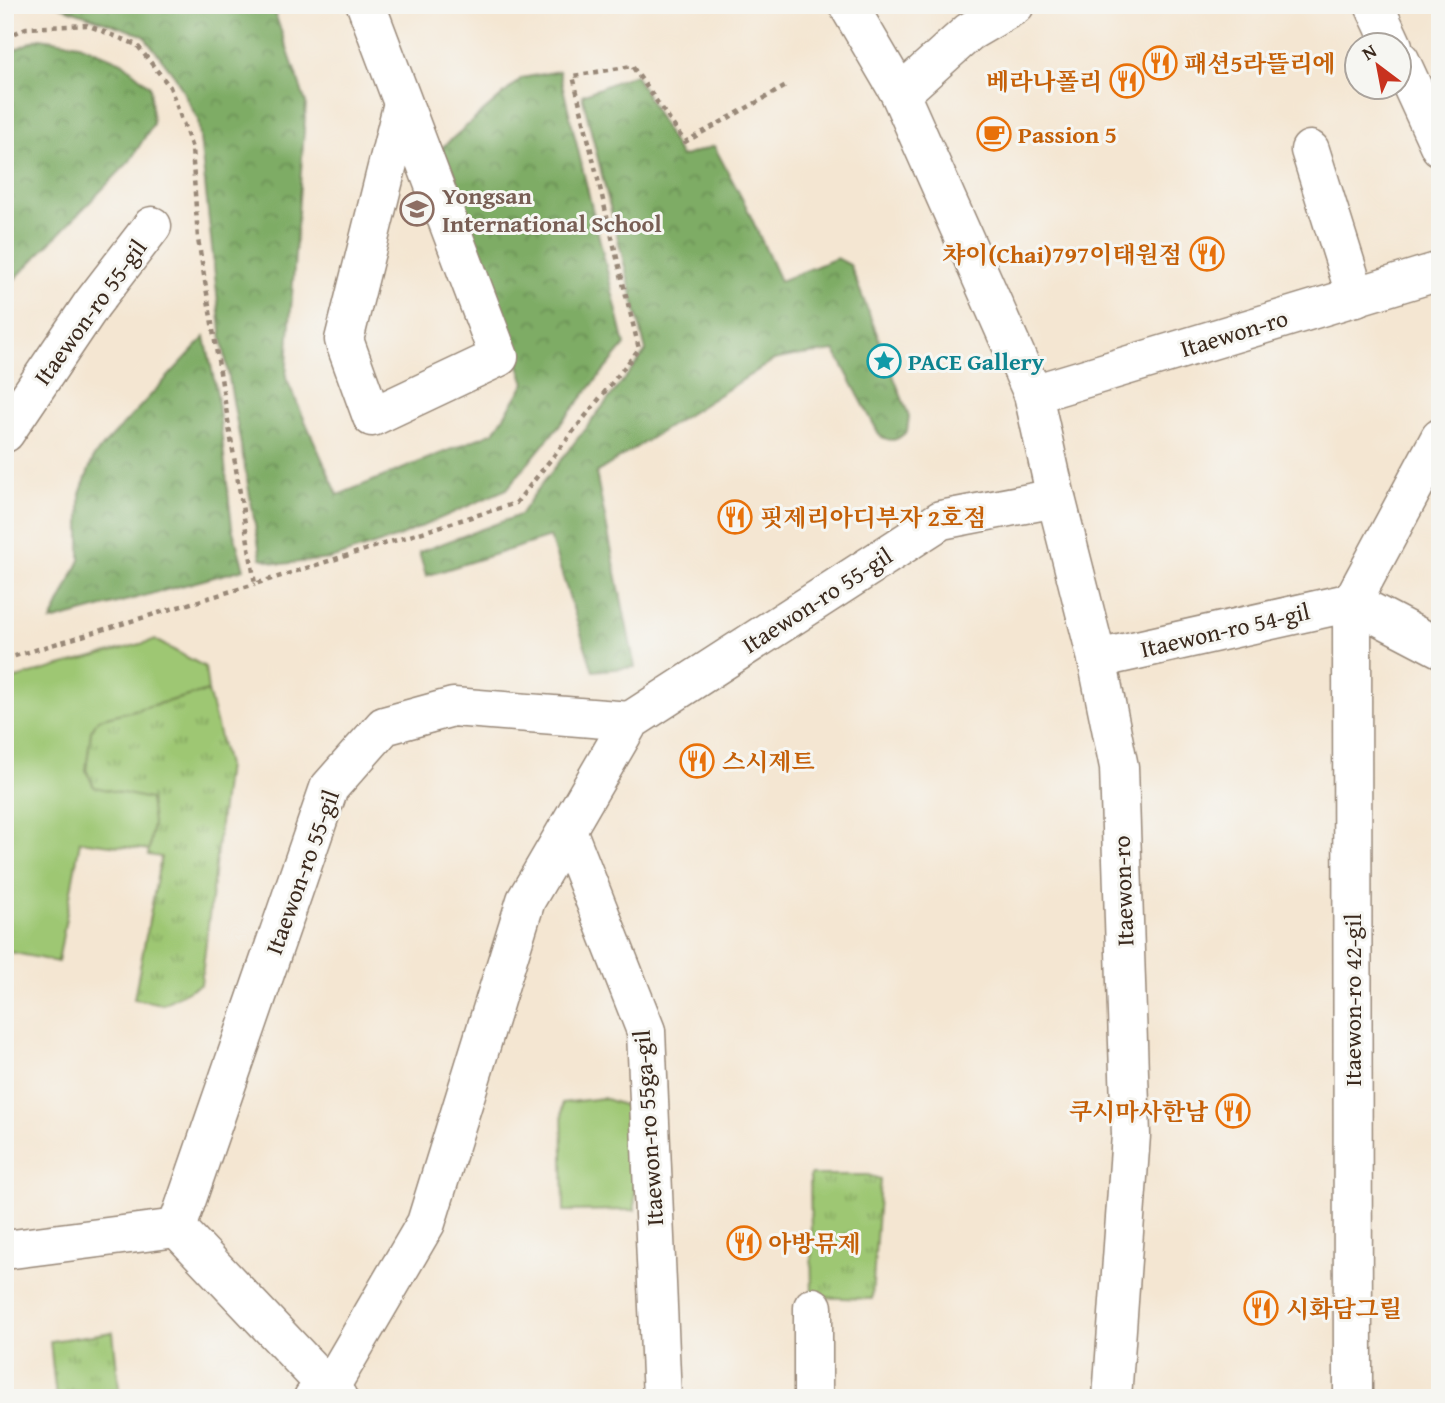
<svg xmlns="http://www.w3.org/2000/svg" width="1445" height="1403" font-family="'Gentium Book Plus','Noto Serif KR',serif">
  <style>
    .grass { fill: url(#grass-tufts); stroke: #6c7848; stroke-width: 2 }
    .forest { fill: url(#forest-crowns); stroke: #5c6b42; stroke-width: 2 }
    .garden { fill: #9ec773; stroke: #6c7848; stroke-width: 2 }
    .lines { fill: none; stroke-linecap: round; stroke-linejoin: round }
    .minor-casing { stroke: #988878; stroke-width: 41 }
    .major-casing { stroke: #988878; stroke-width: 41 }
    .path { stroke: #988878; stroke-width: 4.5; stroke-dasharray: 5 5; stroke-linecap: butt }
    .minor { stroke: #fff; stroke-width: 38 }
    .major { stroke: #fff; stroke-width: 38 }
    .labels { text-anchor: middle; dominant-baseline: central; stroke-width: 6; stroke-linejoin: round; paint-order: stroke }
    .food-label { font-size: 24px; font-weight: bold; fill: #c56008; stroke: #f6f6f2; text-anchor: start }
    .education-label { font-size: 24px; font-weight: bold; fill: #785e54; stroke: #f6f6f2; text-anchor: start }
    .street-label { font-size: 24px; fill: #3b2a1e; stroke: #f6f6f2 }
    .culture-label { font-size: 24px; font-weight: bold; fill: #0d838f; stroke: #f6f6f2; text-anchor: start }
  </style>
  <defs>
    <pattern id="grass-tufts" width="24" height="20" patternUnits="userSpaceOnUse" patternTransform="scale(1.75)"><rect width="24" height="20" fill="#9ec773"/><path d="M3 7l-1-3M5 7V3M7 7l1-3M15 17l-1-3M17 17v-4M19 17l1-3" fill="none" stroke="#82a25e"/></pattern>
    <pattern id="forest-crowns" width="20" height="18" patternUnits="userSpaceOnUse" patternTransform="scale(1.75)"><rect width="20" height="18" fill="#7eac65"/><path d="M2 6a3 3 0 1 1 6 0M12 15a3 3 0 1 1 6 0" fill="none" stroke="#688c53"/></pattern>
  </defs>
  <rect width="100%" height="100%" fill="#f6f6f2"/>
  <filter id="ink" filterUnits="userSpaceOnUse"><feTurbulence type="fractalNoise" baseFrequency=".0143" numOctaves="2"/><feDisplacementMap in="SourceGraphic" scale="14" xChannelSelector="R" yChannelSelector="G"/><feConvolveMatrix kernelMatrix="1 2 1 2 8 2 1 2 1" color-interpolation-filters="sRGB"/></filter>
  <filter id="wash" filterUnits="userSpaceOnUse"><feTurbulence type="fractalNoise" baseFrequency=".00686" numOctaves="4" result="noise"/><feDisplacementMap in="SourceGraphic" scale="28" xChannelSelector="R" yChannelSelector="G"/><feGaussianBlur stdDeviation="1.57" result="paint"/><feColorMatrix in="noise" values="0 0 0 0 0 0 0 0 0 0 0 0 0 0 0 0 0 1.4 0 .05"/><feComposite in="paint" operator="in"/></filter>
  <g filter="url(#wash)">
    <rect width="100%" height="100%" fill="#f4e6d2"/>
    <g class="grass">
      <polygon points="208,691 227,765 201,984 163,1004 134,999 161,857 148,855 153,823 94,787 86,770 91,731 98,719"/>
      <polygon points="810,1175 868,1175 880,1179 872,1299 812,1297"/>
      <polygon points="113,1332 120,1398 56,1398 50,1341"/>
    </g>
    <g class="forest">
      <polygon points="56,5 272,5 306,103 286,378 338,495 494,432 525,383 483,261 439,150 522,78 559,71 625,345 507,489 398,537 330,559 281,564 261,558 222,339 198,120 175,76 143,35"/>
      <polygon points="40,38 79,44 122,62 150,86 153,124 130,161 5,289 5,54"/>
      <path d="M 635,74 L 681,157 L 714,146 L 746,206 L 780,281 L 837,258 L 850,265 L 909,416 L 907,431 C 898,440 892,443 880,436 L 835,351 L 793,356 L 774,360 L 596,473 L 635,667 L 593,671 L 550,537 L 426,576 L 419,552 L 520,515 L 535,493 L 646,351 L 582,95 Z"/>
      <polygon points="205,337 217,394 232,527 244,569 51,621 80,560 80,494 94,456"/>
    </g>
    <g class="garden">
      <polygon points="155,640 205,667 208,691 98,719 91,731 86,770 94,787 150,799 153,823 149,850 80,841 58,962 5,951 5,681"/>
      <polygon points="603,1098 632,1108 635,1210 564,1211 562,1103"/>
    </g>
  </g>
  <g filter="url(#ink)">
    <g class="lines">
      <defs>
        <g id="minor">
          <polyline points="366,5 499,357 372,417 344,340 402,107"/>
          <polyline points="1374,5 1393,46"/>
          <polyline points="1400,60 1440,147"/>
          <polyline points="900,94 969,32 1015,5"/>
          <polyline points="1310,150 1356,297"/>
          <polyline points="1033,394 1440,271"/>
          <polyline points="5,433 92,304 152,226"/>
          <polyline points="1097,659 1352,602 1440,648"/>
          <polyline points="567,830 646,1031 662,1398"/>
          <polyline points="5,1250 177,1228"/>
          <polyline points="313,1398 329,1389 426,1223 526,900 630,721 941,520 1056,498"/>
          <polyline points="338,1398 177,1228 329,788 384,726 453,707 630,721"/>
          <polyline points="813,1398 813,1307"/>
          <polyline points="1353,1398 1352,602 1440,438"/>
        </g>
        <polyline id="major" points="848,5 900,94 1033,394 1056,498 1097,659 1119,767 1131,1135 1112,1398"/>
      </defs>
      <use href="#minor" class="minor-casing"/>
      <use href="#major" class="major-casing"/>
      <g class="path">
        <polyline points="5,38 26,28 87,25 137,45 170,87 192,148 198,239 255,584 516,503 639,349 573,76 632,66 685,142 788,85"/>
        <polyline points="5,659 255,584"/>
      </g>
      <use href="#minor" class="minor"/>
      <use href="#major" class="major"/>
    </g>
  </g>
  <defs>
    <symbol id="restaurant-ring" viewBox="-11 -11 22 22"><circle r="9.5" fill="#f6f6f2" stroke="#e8710a" stroke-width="1.5"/><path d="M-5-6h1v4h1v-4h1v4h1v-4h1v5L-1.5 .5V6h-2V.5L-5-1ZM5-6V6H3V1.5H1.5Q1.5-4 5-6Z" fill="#e8710a"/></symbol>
    <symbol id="cafe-ring" viewBox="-11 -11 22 22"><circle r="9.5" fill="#f6f6f2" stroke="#e8710a" stroke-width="1.5"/><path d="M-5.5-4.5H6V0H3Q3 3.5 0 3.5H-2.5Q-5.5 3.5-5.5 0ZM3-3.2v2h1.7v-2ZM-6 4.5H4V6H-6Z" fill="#e8710a"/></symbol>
    <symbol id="school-ring" viewBox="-11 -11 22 22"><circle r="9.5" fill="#f6f6f2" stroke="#8d6e63" stroke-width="1.5"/><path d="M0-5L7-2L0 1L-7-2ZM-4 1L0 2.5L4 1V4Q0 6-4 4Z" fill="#8d6e63"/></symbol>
    <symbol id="sight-ring" viewBox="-11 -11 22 22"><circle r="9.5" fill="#f6f6f2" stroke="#0f9aa8" stroke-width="1.5"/><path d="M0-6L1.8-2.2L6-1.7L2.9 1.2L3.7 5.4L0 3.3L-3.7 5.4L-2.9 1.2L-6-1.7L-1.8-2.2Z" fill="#0f9aa8"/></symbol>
  </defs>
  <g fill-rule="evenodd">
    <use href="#restaurant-ring" x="1141" y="44" width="38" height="38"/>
    <use href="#restaurant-ring" x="1108" y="62" width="38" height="38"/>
    <use href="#cafe-ring" x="975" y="115" width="38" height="38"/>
    <use href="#school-ring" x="398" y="190" width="38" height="38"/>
    <use href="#restaurant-ring" x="1188" y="235" width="38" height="38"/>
    <use href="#sight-ring" x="865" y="342" width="38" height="38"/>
    <use href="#restaurant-ring" x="716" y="498" width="38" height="38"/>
    <use href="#restaurant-ring" x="678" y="742" width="38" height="38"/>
    <use href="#restaurant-ring" x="1214" y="1092" width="38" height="38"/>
    <use href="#restaurant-ring" x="725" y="1224" width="38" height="38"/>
    <use href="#restaurant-ring" x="1242" y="1289" width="38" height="38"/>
  </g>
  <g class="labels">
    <g class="food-label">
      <text x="1184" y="63">패션5라뜰리에</text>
      <text x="1102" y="81" text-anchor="end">베라나폴리</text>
      <text x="1018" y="134">Passion 5</text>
      <text x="1182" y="254" text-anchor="end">챠이(Chai)797이태원점</text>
      <text x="760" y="517">핏제리아디부자 2호점</text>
      <text x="722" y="761">스시제트</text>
      <text x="1208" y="1111" text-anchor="end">쿠시마사한남</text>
      <text x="768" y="1243">아방뮤제</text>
      <text x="1286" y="1308">시화담그릴</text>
    </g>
    <g class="education-label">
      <text x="442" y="195">Yongsan<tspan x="442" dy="28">International School</tspan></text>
    </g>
    <g class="street-label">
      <text transform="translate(90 312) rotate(-54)">Itaewon-ro 55-gil</text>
      <text transform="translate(1234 333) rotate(-17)">Itaewon-ro</text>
      <text transform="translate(817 600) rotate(-33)">Itaewon-ro 55-gil</text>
      <text transform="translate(1225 630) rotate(-13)">Itaewon-ro 54-gil</text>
      <text transform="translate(302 872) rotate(-70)">Itaewon-ro 55-gil</text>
      <text transform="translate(1123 891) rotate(-92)">Itaewon-ro</text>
      <text transform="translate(1352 1000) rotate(-90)">Itaewon-ro 42-gil</text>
      <text transform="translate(648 1128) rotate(-94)">Itaewon-ro 55ga-gil</text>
    </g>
    <g class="culture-label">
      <text x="908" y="361">PACE Gallery</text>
    </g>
  </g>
  <rect width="1445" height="1403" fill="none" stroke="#f6f6f2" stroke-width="28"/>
  <g transform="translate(1378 66) rotate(328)"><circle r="33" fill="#f6f6f2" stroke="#aba49d" stroke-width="2"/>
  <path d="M0-5L12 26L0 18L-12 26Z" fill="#c8321e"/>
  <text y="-10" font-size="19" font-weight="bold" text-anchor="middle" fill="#3b2a1e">N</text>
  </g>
</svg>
